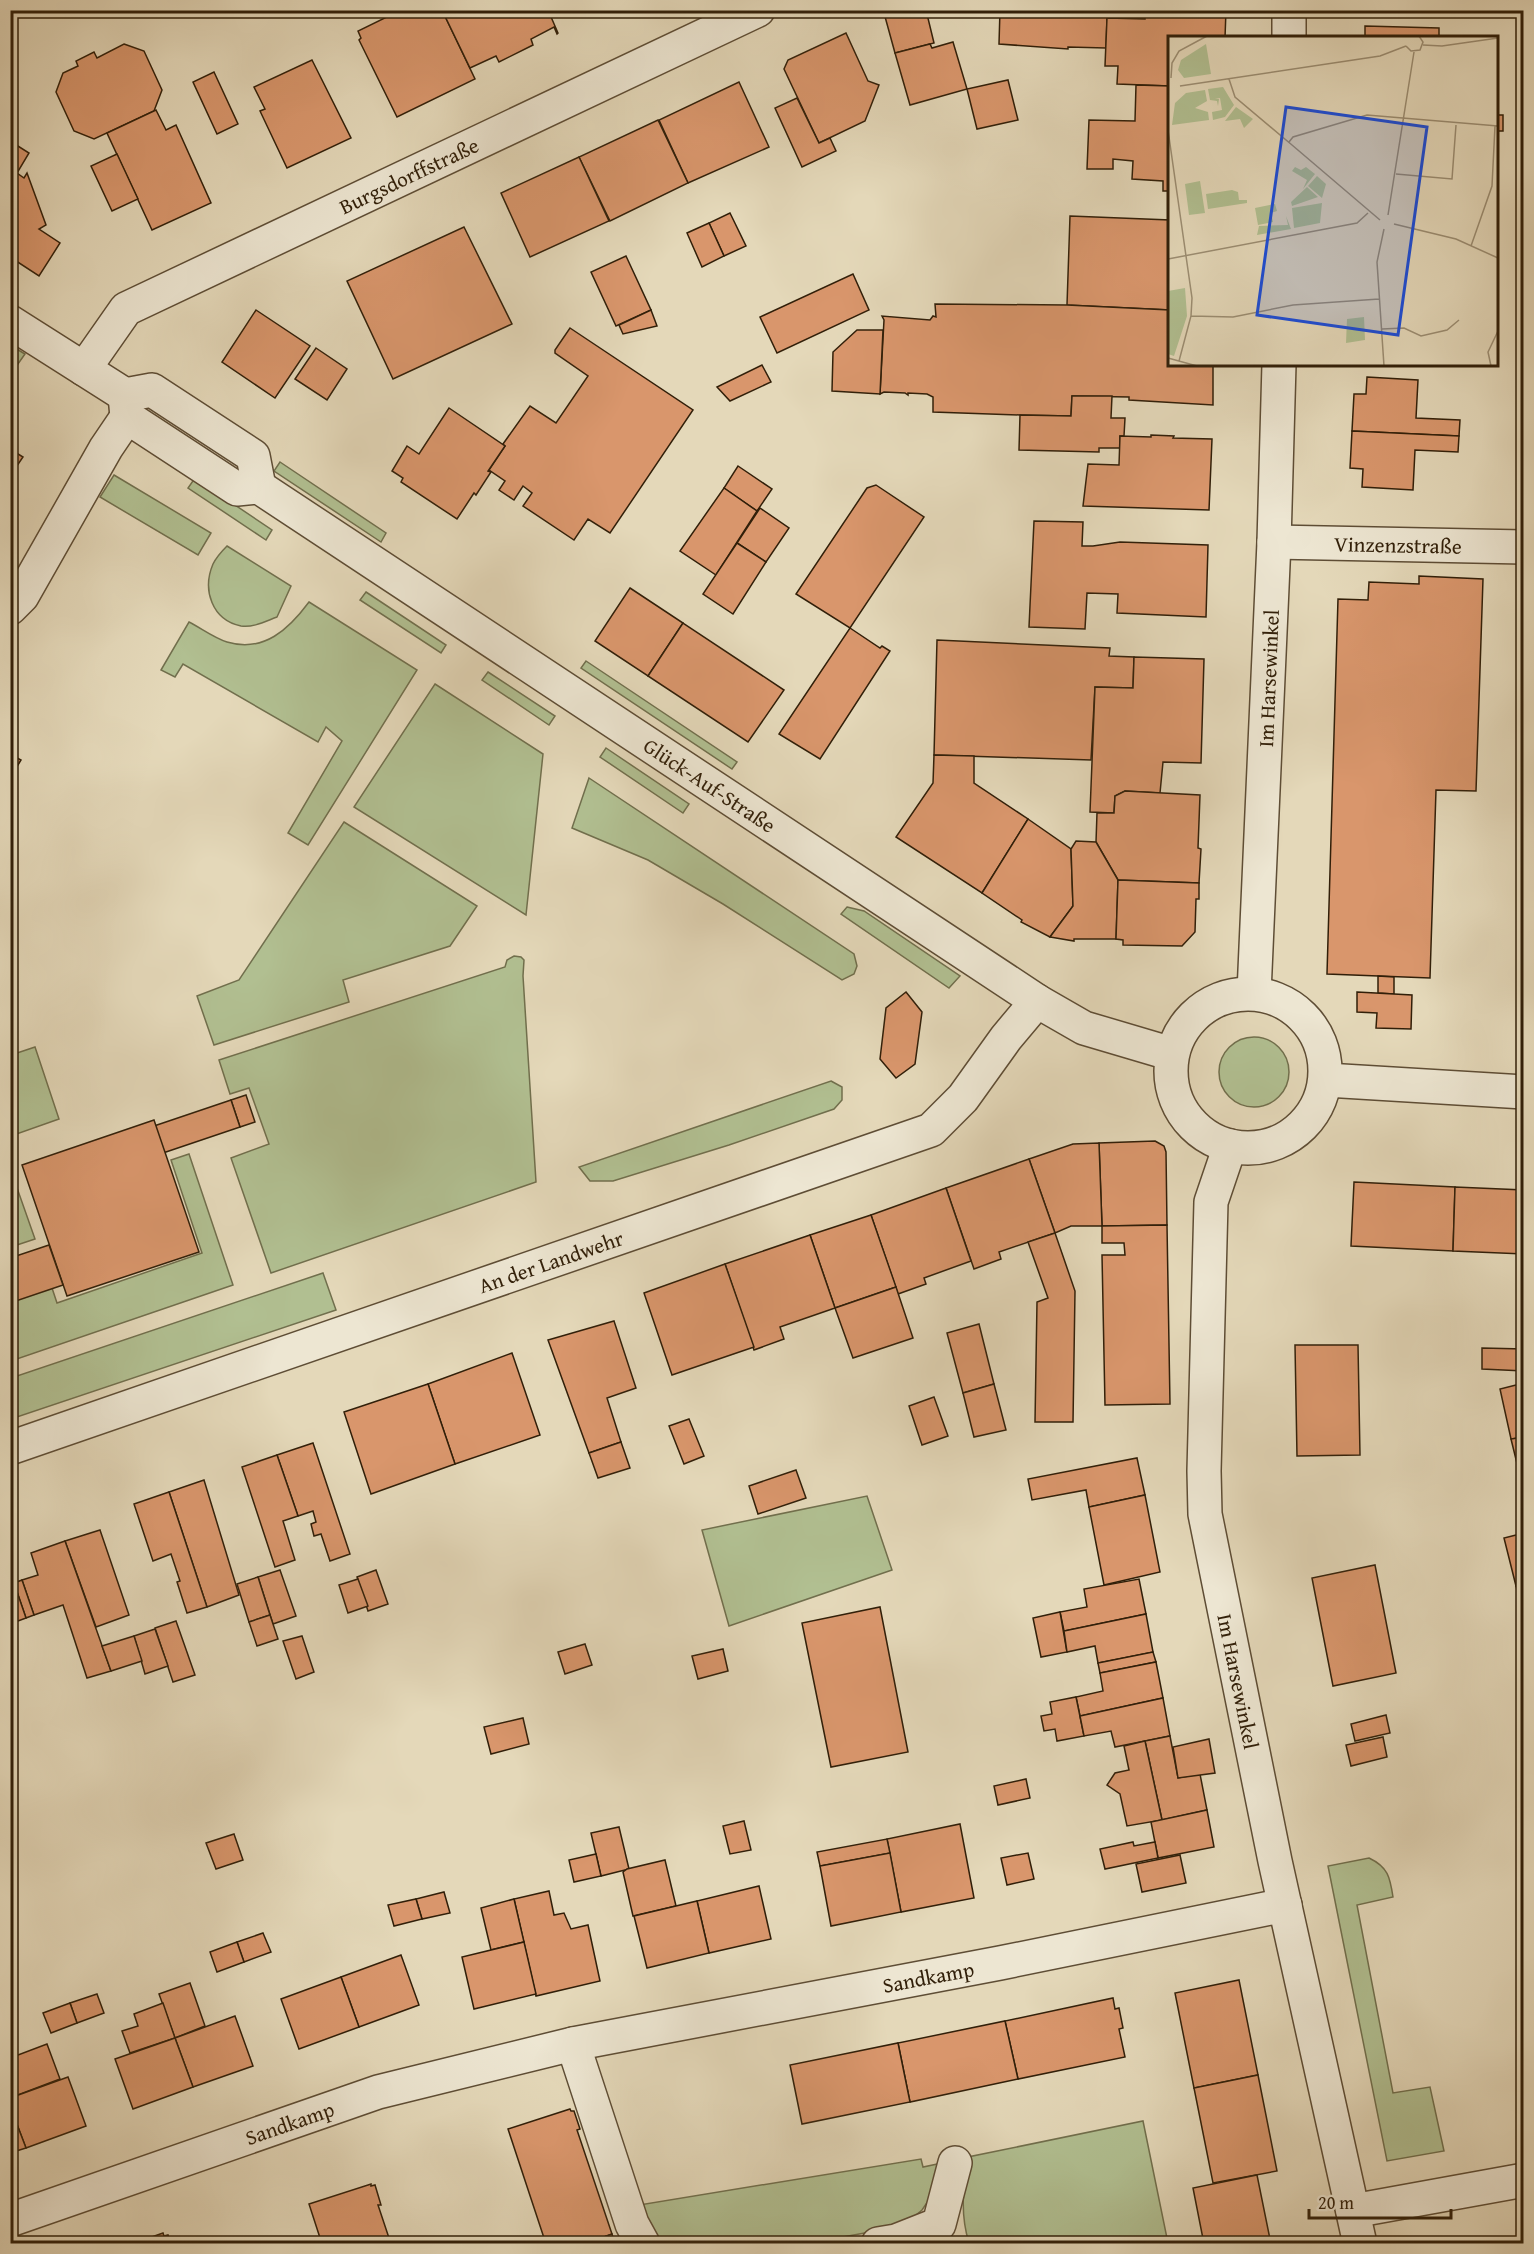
<svg xmlns="http://www.w3.org/2000/svg" width="1534" height="2254" font-family="'Gentium Book Plus',serif">
  <style>
    .green { fill: #b1bf91; stroke: #716f4d; stroke-width: 1.5 }
    .building { fill: #d9966c; stroke: #311f09; stroke-width: 1.5 }
    .lines { fill: none; stroke-linecap: round; stroke-linejoin: round }
    .minor-casing { stroke: #5e4d35; stroke-width: 36 }
    .minor { stroke: #ede6d2; stroke-width: 33 }
    .labels { text-anchor: middle; dominant-baseline: central; stroke-width: 4.5; stroke-linejoin: round; paint-order: stroke }
    .street-label { font-size: 21px; fill: #311f09; stroke: #ede6d2 }
    .inset-road { fill: none; stroke: #9c8e73; stroke-width: 1.5 }
    .view { fill: #1d4ed8; fill-opacity: 0.15; stroke: #1d4ed8; stroke-width: 3 }
    .inset-edge { fill: none; stroke: #311f09; stroke-width: 3 }
  </style>
  <rect width="100%" height="100%" fill="#e4d8b9"/>
  <filter id="stains"><feTurbulence type="fractalNoise" baseFrequency=".00333" numOctaves="4"/><feColorMatrix values="0 0 0 0 .2 0 0 0 0 .09 0 0 0 0 .02 0 0 0 .5 -.17"/></filter>
  <radialGradient id="worn" r=".72"><stop offset=".6" stop-color="#630" stop-opacity="0"/><stop offset="1" stop-color="#630" stop-opacity=".3"/></radialGradient>
  <g class="green">
    <polygon points="10,345 25,354 13,371 11,370"/>
    <polygon points="280,462 386,533 381,542 274,471"/>
    <polygon points="114,475 211,533 198,555 100,497"/>
    <polygon points="195,478 272,530 266,540 188,488"/>
    <path d="M 227,546 L 291,586 L 277,617 C 266,621 253,628 241,626 C 212,620 202,590 213,564 C 216,558 222,551 227,546 Z"/>
    <polygon points="366,592 446,645 441,653 360,600"/>
    <path d="M 309,602 L 417,670 L 308,845 L 288,833 L 342,741 L 326,727 L 318,742 L 183,664 L 175,677 L 161,670 L 189,622 C 201,628 214,638 227,642 C 264,653 289,629 309,602 Z"/>
    <polygon points="586,661 737,762 732,769 581,668"/>
    <polygon points="488,672 555,716 549,725 482,680"/>
    <polygon points="435,684 543,754 526,915 354,807"/>
    <polygon points="606,748 689,804 683,813 600,757"/>
    <polygon points="589,778 854,954 857,966 854,974 842,980 723,904 648,860 572,828"/>
    <polygon points="344,822 477,906 450,946 343,980 349,1002 214,1045 197,996 239,980"/>
    <polygon points="847,907 864,911 960,976 949,988 841,914"/>
    <polygon points="514,956 521,957 524,960 523,976 536,1182 271,1273 231,1158 269,1144 249,1088 230,1094 219,1060 505,967 507,960"/>
    <circle cx="1254" cy="1072" r="35"/>
    <polygon points="35,1047 59,1119 11,1136 11,1055"/>
    <polygon points="831,1081 842,1087 842,1100 834,1109 729,1145 613,1181 590,1181 579,1167"/>
    <polygon points="189,1154 233,1285 11,1361 10,1302 52,1288 57,1303 202,1253 171,1160"/>
    <polygon points="10,1168 35,1239 11,1247 10,1247"/>
    <polygon points="323,1273 336,1310 11,1419 11,1378"/>
    <polygon points="867,1496 892,1570 729,1626 702,1530"/>
    <path d="M 1369,1858 C 1388,1867 1390,1877 1393,1897 L 1357,1905 L 1393,2093 L 1430,2087 L 1444,2151 L 1387,2161 L 1328,1866 Z"/>
    <path d="M 1143,2121 L 1168,2243 L 969,2243 C 960,2214 963,2187 968,2157 Z"/>
    <polygon points="921,2159 923,2167 942,2163 933,2194 922,2210 910,2220 892,2228 810,2243 657,2243 639,2205"/>
  </g>
  <g class="building">
    <polygon points="401,10 442,10 475,79 397,117 359,40 361,38 358,31"/>
    <polygon points="442,10 548,10 558,33 557,34 554,27 531,39 533,45 499,62 496,56 470,68"/>
    <polygon points="894,10 926,10 934,43 895,53 884,13"/>
    <polygon points="1000,10 1110,10 1110,18 1107,18 1106,48 1068,47 1068,49 999,44"/>
    <polygon points="1110,10 1145,10 1145,19 1110,18"/>
    <polygon points="1145,10 1226,10 1225,38 1170,38 1170,86 1117,84 1118,66 1105,66 1107,18 1145,19"/>
    <polygon points="1365,26 1439,28 1439,38 1365,38"/>
    <polygon points="846,33 868,81 879,85 865,121 819,143 784,69 788,60"/>
    <polygon points="953,42 967,89 910,105 895,53 930,44 932,48"/>
    <polygon points="124,44 144,51 162,90 154,111 94,139 74,131 56,92 63,73 78,66 76,61 94,52 97,58"/>
    <polygon points="312,60 351,138 287,168 260,111 265,109 254,87"/>
    <polygon points="214,72 238,124 217,134 193,82"/>
    <polygon points="1008,80 1018,120 977,129 967,89"/>
    <polygon points="739,82 769,147 688,183 659,120"/>
    <polygon points="1136,85 1170,86 1170,191 1163,191 1163,181 1132,179 1133,161 1113,159 1113,169 1087,169 1089,120 1135,121"/>
    <polygon points="797,98 819,143 830,138 836,151 802,167 775,108"/>
    <polygon points="156,110 166,130 176,125 211,203 152,230 107,133"/>
    <rect x="1496" y="115" width="7" height="16"/>
    <polygon points="658,120 688,183 610,221 579,157"/>
    <polygon points="10,141 29,153 17,173 24,178 27,173 46,225 39,229 60,243 39,276 10,257"/>
    <polygon points="117,154 138,199 112,211 91,166"/>
    <polygon points="579,157 609,221 530,257 501,193"/>
    <polygon points="730,213 746,246 724,256 709,223"/>
    <polygon points="1070,216 1170,220 1170,310 1067,305"/>
    <polygon points="709,223 724,256 702,267 687,233"/>
    <polygon points="464,227 512,324 393,379 347,281"/>
    <polygon points="626,256 651,310 616,326 591,272"/>
    <polygon points="853,274 869,310 777,353 760,317"/>
    <polygon points="935,304 1067,305 1170,310 1170,364 1213,364 1213,405 1129,400 1129,397 1072,396 1071,416 1020,415 933,412 933,397 927,394 908,393 908,395 905,393 884,392 880,394 884,320 882,316 930,320 933,316 936,317"/>
    <polygon points="256,310 310,346 275,398 222,362"/>
    <polygon points="651,310 657,326 623,334 619,325"/>
    <polygon points="570,328 693,410 610,533 588,519 574,540 523,506 532,493 523,486 514,500 499,490 505,481 489,470 505,446 503,444 530,406 556,423 588,376 555,353 555,350"/>
    <polygon points="857,330 883,330 880,394 832,391 833,352"/>
    <polygon points="316,348 347,369 327,400 295,379"/>
    <polygon points="762,365 771,382 730,401 717,387"/>
    <polygon points="1367,377 1418,380 1416,418 1460,420 1459,436 1352,431 1354,394 1366,394"/>
    <polygon points="1072,396 1112,396 1111,418 1125,418 1124,436 1120,436 1120,448 1099,448 1099,452 1019,450 1020,415 1071,416"/>
    <polygon points="449,408 505,446 488,471 491,472 476,495 474,493 457,519 401,482 403,478 392,471 407,446 419,454"/>
    <polygon points="1352,431 1459,436 1458,452 1415,450 1413,490 1362,487 1363,469 1350,468"/>
    <polygon points="1151,435 1174,436 1173,438 1212,439 1209,510 1083,506 1088,464 1119,465 1120,436 1151,437"/>
    <polygon points="10,449 23,457 10,476"/>
    <polygon points="738,466 772,489 757,511 724,488"/>
    <polygon points="876,485 924,517 850,628 796,594 867,488"/>
    <polygon points="724,488 757,511 716,575 680,551"/>
    <polygon points="760,508 789,528 766,562 737,543"/>
    <polygon points="1034,521 1083,522 1082,546 1093,546 1120,542 1208,545 1206,617 1117,613 1118,594 1087,593 1085,629 1029,627"/>
    <polygon points="737,543 766,562 733,614 703,594"/>
    <polygon points="1419,576 1483,579 1476,791 1436,790 1430,978 1327,974 1338,599 1368,600 1369,582 1419,584"/>
    <polygon points="630,588 683,623 648,676 595,641"/>
    <polygon points="683,623 784,690 748,742 648,676"/>
    <polygon points="850,628 880,648 882,646 890,651 820,759 779,734"/>
    <polygon points="937,640 1110,648 1109,656 1134,657 1133,688 1095,687 1091,760 934,755"/>
    <polygon points="1134,657 1204,659 1201,763 1163,762 1160,793 1125,791 1115,796 1114,813 1090,812 1095,687 1133,688"/>
    <polygon points="10,754 21,760 10,778"/>
    <polygon points="934,755 974,756 974,783 1028,819 982,893 896,837 933,783"/>
    <polygon points="1125,791 1200,795 1198,848 1201,849 1199,883 1118,880 1096,842 1097,813 1114,813 1115,796"/>
    <polygon points="1028,819 1071,849 1073,906 1050,937 1021,922 1022,920 982,893"/>
    <polygon points="1076,841 1096,842 1118,880 1116,939 1074,939 1074,941 1050,937 1073,906 1071,849"/>
    <polygon points="1118,880 1199,883 1199,899 1196,899 1195,932 1182,946 1123,945 1123,940 1116,939"/>
    <polygon points="1378,976 1394,977 1394,994 1378,993"/>
    <polygon points="906,992 922,1012 915,1064 896,1078 880,1059 886,1008"/>
    <polygon points="1357,992 1412,995 1411,1029 1376,1028 1377,1013 1357,1012"/>
    <polygon points="246,1095 255,1122 240,1127 231,1100"/>
    <polygon points="231,1100 240,1127 160,1154 151,1127"/>
    <polygon points="154,1120 199,1252 67,1296 22,1165"/>
    <polygon points="1155,1141 1164,1146 1166,1152 1167,1225 1102,1226 1099,1143"/>
    <polygon points="1099,1143 1102,1226 1071,1226 1055,1233 1029,1159 1073,1144"/>
    <polygon points="1029,1159 1055,1233 999,1252 1001,1259 974,1269 946,1188"/>
    <polygon points="1354,1182 1455,1187 1453,1251 1351,1246"/>
    <polygon points="1455,1187 1524,1190 1524,1254 1453,1251"/>
    <polygon points="946,1188 971,1261 924,1278 926,1284 898,1294 871,1215"/>
    <polygon points="871,1215 896,1287 835,1308 810,1235"/>
    <polygon points="1167,1225 1170,1404 1105,1405 1102,1255 1125,1255 1124,1243 1102,1243 1102,1226"/>
    <polygon points="1055,1233 1075,1291 1073,1422 1035,1422 1037,1302 1048,1298 1028,1242"/>
    <polygon points="810,1235 835,1308 780,1327 784,1339 754,1350 725,1264"/>
    <polygon points="49,1245 63,1285 10,1303 10,1258"/>
    <polygon points="725,1264 754,1347 672,1375 644,1293"/>
    <polygon points="896,1287 913,1338 853,1358 835,1308"/>
    <polygon points="614,1321 636,1388 607,1398 621,1442 589,1453 548,1340"/>
    <polygon points="979,1324 994,1384 963,1393 947,1333"/>
    <polygon points="1295,1345 1358,1345 1360,1455 1297,1456"/>
    <polygon points="1482,1348 1524,1349 1524,1371 1482,1369"/>
    <polygon points="512,1353 540,1435 455,1464 428,1384"/>
    <polygon points="1524,1383 1524,1437 1511,1439 1500,1389"/>
    <polygon points="428,1384 455,1464 371,1494 344,1412"/>
    <polygon points="994,1384 1006,1430 974,1437 963,1393"/>
    <polygon points="934,1397 948,1436 922,1445 909,1406"/>
    <polygon points="689,1419 704,1456 684,1464 669,1426"/>
    <polygon points="1524,1437 1524,1488 1523,1488 1511,1439"/>
    <polygon points="621,1442 630,1468 598,1478 589,1453"/>
    <polygon points="313,1443 350,1554 330,1561 321,1534 314,1536 311,1524 316,1522 313,1511 298,1516 277,1455"/>
    <polygon points="277,1455 298,1516 283,1521 295,1560 275,1567 242,1467"/>
    <polygon points="1137,1458 1145,1495 1089,1507 1086,1490 1032,1500 1028,1479"/>
    <polygon points="796,1470 806,1498 758,1514 749,1486"/>
    <polygon points="204,1480 239,1595 207,1607 169,1492"/>
    <polygon points="169,1492 207,1607 187,1613 177,1582 180,1581 171,1554 153,1561 134,1504"/>
    <polygon points="1145,1495 1160,1572 1104,1585 1089,1507"/>
    <polygon points="100,1530 129,1615 96,1627 65,1541"/>
    <polygon points="1524,1533 1524,1584 1516,1586 1504,1538"/>
    <polygon points="65,1541 111,1671 87,1678 63,1605 34,1615 22,1580 38,1575 31,1553"/>
    <polygon points="1375,1565 1396,1673 1333,1686 1312,1578"/>
    <polygon points="280,1570 296,1616 273,1624 258,1577"/>
    <polygon points="376,1570 388,1604 368,1611 357,1577"/>
    <polygon points="258,1577 270,1615 249,1622 237,1584"/>
    <polygon points="358,1579 368,1606 348,1613 339,1585"/>
    <polygon points="1139,1579 1146,1614 1064,1631 1060,1612 1087,1607 1084,1589"/>
    <polygon points="22,1580 34,1615 26,1618 14,1583"/>
    <polygon points="14,1583 26,1618 10,1624 10,1584"/>
    <polygon points="1524,1584 1524,1618 1516,1586"/>
    <polygon points="880,1607 908,1752 831,1767 802,1623"/>
    <polygon points="1060,1612 1067,1652 1041,1657 1033,1618"/>
    <polygon points="1146,1614 1153,1652 1098,1663 1095,1646 1067,1652 1064,1631"/>
    <polygon points="270,1615 278,1639 257,1646 249,1622"/>
    <polygon points="176,1621 195,1675 173,1682 155,1628"/>
    <polygon points="155,1629 168,1666 145,1674 134,1636"/>
    <polygon points="134,1636 142,1661 111,1671 102,1646"/>
    <polygon points="302,1636 314,1672 296,1679 283,1641"/>
    <polygon points="585,1644 592,1665 565,1674 558,1652"/>
    <polygon points="723,1649 728,1671 698,1679 692,1656"/>
    <polygon points="1153,1652 1156,1662 1100,1673 1098,1663"/>
    <polygon points="1156,1662 1163,1698 1080,1716 1076,1697 1103,1691 1100,1673"/>
    <polygon points="1076,1697 1084,1736 1057,1741 1055,1729 1044,1731 1041,1716 1052,1714 1050,1702"/>
    <polygon points="1163,1698 1170,1736 1115,1747 1111,1731 1084,1736 1080,1716"/>
    <polygon points="1386,1715 1390,1733 1355,1741 1351,1724"/>
    <polygon points="523,1718 529,1744 491,1754 484,1727"/>
    <polygon points="1170,1736 1178,1778 1200,1774 1207,1810 1162,1820 1145,1741"/>
    <polygon points="1383,1737 1387,1757 1351,1766 1346,1745"/>
    <polygon points="1209,1739 1215,1773 1178,1778 1173,1747"/>
    <polygon points="1145,1741 1162,1820 1127,1826 1120,1794 1107,1785 1115,1773 1129,1770 1124,1746"/>
    <polygon points="1026,1779 1030,1798 998,1805 994,1786"/>
    <polygon points="1207,1810 1214,1847 1158,1858 1151,1822"/>
    <polygon points="744,1821 751,1850 730,1854 723,1826"/>
    <polygon points="960,1824 974,1898 901,1912 887,1839"/>
    <polygon points="619,1827 629,1869 601,1876 591,1833"/>
    <polygon points="234,1834 243,1860 216,1869 206,1843"/>
    <polygon points="887,1839 890,1853 820,1866 817,1852"/>
    <polygon points="1133,1842 1134,1846 1155,1842 1158,1858 1105,1869 1100,1849"/>
    <polygon points="890,1853 901,1912 831,1926 820,1866"/>
    <polygon points="1028,1853 1034,1879 1007,1885 1001,1858"/>
    <polygon points="596,1854 601,1876 574,1882 569,1860"/>
    <polygon points="1180,1855 1186,1883 1142,1892 1136,1864"/>
    <polygon points="665,1860 676,1906 633,1916 623,1872 627,1869"/>
    <polygon points="759,1886 771,1939 709,1953 697,1901"/>
    <polygon points="549,1891 554,1915 564,1913 571,1929 588,1925 600,1981 536,1996 514,1899"/>
    <polygon points="444,1892 450,1913 422,1919 416,1899"/>
    <polygon points="416,1899 422,1919 394,1926 388,1905"/>
    <polygon points="514,1899 524,1942 491,1950 481,1908"/>
    <polygon points="697,1901 709,1953 647,1968 634,1916"/>
    <polygon points="263,1933 271,1952 244,1962 237,1942"/>
    <polygon points="237,1942 244,1962 217,1972 210,1952"/>
    <polygon points="524,1942 536,1994 474,2009 462,1957"/>
    <polygon points="401,1955 419,2005 359,2027 341,1977"/>
    <polygon points="341,1977 359,2027 299,2049 281,1999"/>
    <polygon points="1239,1980 1258,2075 1194,2088 1175,1993"/>
    <polygon points="190,1983 205,2026 175,2038 159,1994"/>
    <polygon points="97,1994 104,2013 77,2023 70,2003"/>
    <polygon points="1113,1998 1115,2009 1119,2008 1123,2028 1119,2029 1125,2057 1018,2079 1005,2021"/>
    <polygon points="70,2003 77,2023 51,2033 43,2013"/>
    <polygon points="163,2003 175,2038 130,2053 122,2031 138,2026 134,2014"/>
    <polygon points="235,2016 253,2066 193,2087 175,2038"/>
    <polygon points="1005,2021 1018,2079 910,2102 898,2043"/>
    <polygon points="175,2038 193,2087 133,2109 115,2059"/>
    <polygon points="898,2043 910,2102 802,2124 790,2065"/>
    <polygon points="47,2044 60,2079 10,2098 10,2058"/>
    <polygon points="1258,2075 1277,2171 1213,2183 1194,2088"/>
    <polygon points="68,2077 86,2126 26,2148 10,2106 10,2098"/>
    <polygon points="10,2106 26,2148 10,2153"/>
    <polygon points="570,2109 571,2111 574,2111 580,2129 577,2130 612,2234 585,2244 546,2244 508,2129"/>
    <polygon points="1257,2175 1271,2244 1204,2244 1193,2188"/>
    <polygon points="371,2184 371,2186 375,2185 381,2205 378,2205 391,2244 322,2244 309,2204"/>
    <polygon points="163,2233 164,2236 168,2235 171,2244 132,2244"/>
    <polygon points="612,2234 615,2244 585,2244"/>
  </g>
  <g class="lines">
    <defs>
      <g id="minor">
        <polyline points="1289,38 1289,10"/>
        <polyline points="10,322 125,395 152,390 253,456 259,487"/>
        <path id="s1" d="M 84,369 L 126,309 L 758,10"/>
        <path id="s2" d="M 125,395 L 127,417 L 237,489 L 259,487 L 1037,1001 L 1084,1028 L 1172,1054"/>
        <path id="s3" d="M 1274,542 L 1524,547"/>
        <polyline points="10,608 22,596 106,448 127,417"/>
        <path id="s4" d="M 1254,993 L 1274,542 L 1279,364"/>
        <circle cx="1248" cy="1071" r="77"/>
        <polyline points="1326,1080 1524,1092"/>
        <path id="s5" d="M 1230,1146 L 1211,1202 L 1204,1471 L 1205,1514 L 1275,1861 L 1360,2244"/>
        <path id="s6" d="M 10,1448 L 931,1130 L 963,1098 L 1006,1038 L 1037,1001"/>
        <polyline points="573,2044 632,2224 643,2244"/>
        <polyline points="1353,2211 1524,2180"/>
        <path id="s7" d="M 10,2220 L 378,2092 L 573,2044 L 1000,1963 L 1285,1905"/>
        <polyline points="878,2244 896,2241 939,2224 955,2163"/>
      </g>
    </defs>
    <use href="#minor" class="minor-casing"/>
    <use href="#minor" class="minor"/>
  </g>
  <g class="labels">
    <g class="street-label">
      <text stroke="none"><textPath href="#s1" startOffset="386">Burgsdorffstraße</textPath></text>
      <text stroke="none"><textPath href="#s3" startOffset="124">Vinzenzstraße</textPath></text>
      <text stroke="none"><textPath href="#s4" startOffset="315">Im Harsewinkel</textPath></text>
      <text stroke="none"><textPath href="#s2" startOffset="716">Glück-Auf-Straße</textPath></text>
      <text stroke="none"><textPath href="#s6" startOffset="572">An der Landwehr</textPath></text>
      <text stroke="none"><textPath href="#s5" startOffset="542">Im Harsewinkel</textPath></text>
      <text stroke="none"><textPath href="#s7" startOffset="952">Sandkamp</textPath></text>
      <text stroke="none"><textPath href="#s7" startOffset="296">Sandkamp</textPath></text>
    </g>
  </g>
  <g transform="translate(1168 36)">
    <rect width="330" height="330" fill="#e4d8b9"/>
    <path d="M 38,8 L 43,38 L 16,42 L 10,34 L 13,24 ZM 55,51 L 66,69 L 57,81 L 45,84 L 44,76 L 54,74 L 52,62 L 47,63 L 51,63 L 50,70 L 49,65 L 42,64 L 40,53 ZM 37,54 L 39,65 L 27,72 L 40,76 L 41,84 L 4,89 L 7,67 L 18,57 ZM 68,71 L 85,83 L 76,92 L 72,83 L 57,85 ZM 127,131 L 133,134 L 138,131 L 147,138 L 135,153 L 139,144 L 124,135 ZM 149,140 L 158,148 L 154,162 L 140,150 ZM 32,145 L 37,177 L 21,179 L 17,148 ZM 139,151 L 150,161 L 124,170 L 123,166 ZM 64,154 L 70,156 L 71,164 L 79,164 L 79,167 L 40,173 L 38,158 ZM 154,167 L 152,187 L 126,192 L 124,172 ZM 107,168 L 109,175 L 103,177 L 105,186 L 90,189 L 87,172 ZM 118,180 L 123,193 L 89,199 L 91,190 L 120,189 ZM 17,252 L 19,280 L 6,320 L 0,318 L 0,255 ZM 196,281 L 197,304 L 178,307 L 179,283 Z" fill="#b1bf91"/>
    <path class="inset-road" d="M 255,9 L 274,10 L 330,2M 238,10 L 243,15 L 252,14 L 255,6 L 251,0M 3,42 L 4,27 L 11,15 L 39,0M 61,43 L 67,61 L 124,109M 12,50 L 212,20 L 238,10M 0,94 L 24,262 L 23,280 L 11,325M 121,106 L 125,101 L 199,79 L 330,90M 124,109 L 212,184M 228,138 L 284,143 L 288,89M 220,179 L 246,16M 226,188 L 288,203 L 330,222M 303,210 L 324,150 L 327,90M 0,223 L 189,187 L 200,177M 23,280 L 65,281 L 125,269 L 211,263M 214,293 L 236,292 L 253,300 L 279,294 L 291,284M 0,322 L 29,330M 216,330 L 209,226 L 216,193M 323,330 L 320,316 L 330,295"/>
    <path class="view" d="M 118,71 L 259,91 L 230,299 L 89,279 Z"/>
    <rect width="330" height="330" class="inset-edge"/>
  </g>
  <rect width="1534" height="2254" fill="none" stroke="#e4d8b9" stroke-width="36"/>
  <rect x="12" y="12" width="1510" height="2230" fill="none" stroke="#311f09" stroke-width="3"/>
  <rect x="18" y="18" width="1498" height="2218" fill="none" stroke="#311f09" stroke-width="1.5"/>
  <path d="M1309 2209v9h142v-9" fill="none" stroke="#311f09" stroke-width="3"/>
  <text x="1318" y="2209" font-size="18" fill="#311f09" stroke="#ede6d2" stroke-width="4.5" paint-order="stroke">20 m</text>
  <rect width="100%" height="100%" filter="url(#stains)"/>
  <rect width="100%" height="100%" fill="url(#worn)"/>
</svg>
